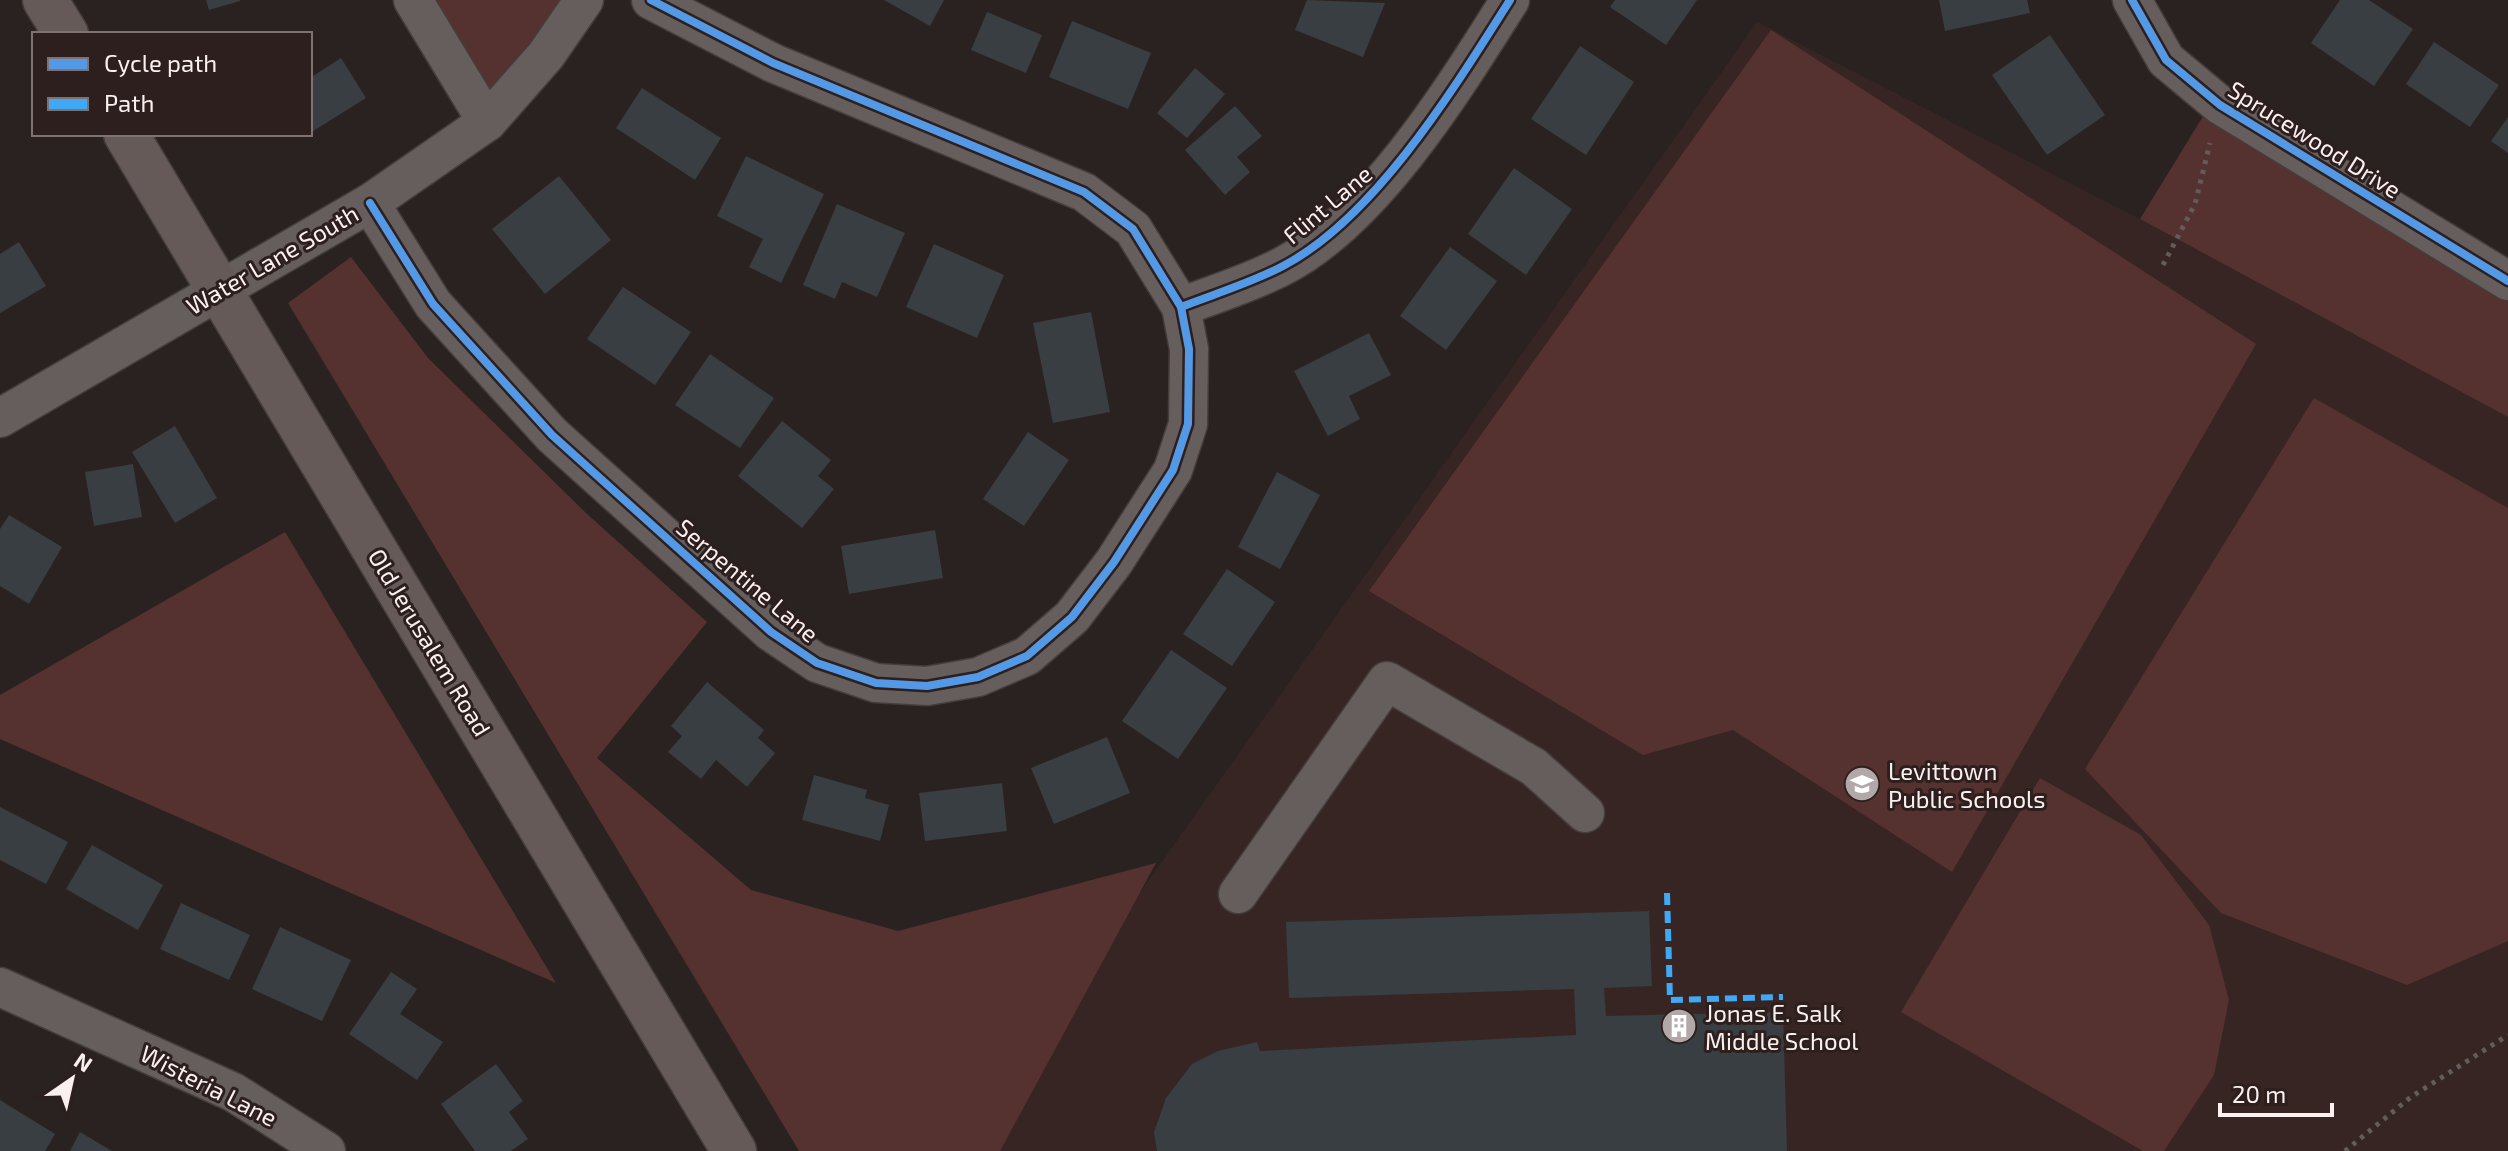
<svg xmlns="http://www.w3.org/2000/svg" width="2508" height="1151" font-family="'Exo 2',sans-serif">
  <style>
    .built { fill: #372523 }
    .green { fill: #55322f }
    .building { fill: #383e41 }
    .lines { fill: none; stroke-linecap: round; stroke-linejoin: round }
    .minor-casing { stroke: #443d3c; stroke-width: 41 }
    .major-casing { stroke: #443d3c; stroke-width: 47 }
    .path { stroke: #625d5c; stroke-width: 5; stroke-dasharray: 4 6; stroke-linecap: butt }
    .minor { stroke: #655e5d; stroke-width: 38 }
    .major { stroke: #665a59; stroke-width: 44 }
    .quiet { stroke: #3fa9f5; stroke-width: 6; stroke-dasharray: 12 6; stroke-linecap: butt }
    .cycleway-casing { stroke: #2d1f1d; stroke-width: 13 }
    .cycleway { stroke: #5399e6; stroke-width: 8 }
    .labels { text-anchor: middle; dominant-baseline: central; stroke-width: 6; stroke-linejoin: round; paint-order: stroke }
    .street-label { font-size: 24px; fill: #faf0ef; stroke: #2d1f1d }
    .poi-label { font-size: 24px; fill: #faf0ef; stroke: #2d1f1d; text-anchor: start }
  </style>
  <rect width="100%" height="100%" fill="#2a2220"/>
  <polygon class="built" points="1757,22 2140,219 2508,417 2508,1151 957,1151"/>
  <g class="green">
    <polygon points="417,0 578,0 489,115"/>
    <polygon points="1771,30 2256,344 1952,872 1733,730 1643,755 1369,591"/>
    <polygon points="2210,105 2508,286 2508,417 2140,219"/>
    <polygon points="351,257 428,358 586,513 707,622 597,758 751,890 898,931 1156,863 1000,1151 799,1151 288,303"/>
    <polygon points="2314,398 2508,508 2508,941 2407,985 2221,913 2085,769"/>
    <polygon points="285,532 556,983 0,739 0,695"/>
    <polygon points="2040,778 2141,835 2209,925 2229,1000 2214,1075 2164,1151 2143,1151 1901,1012"/>
  </g>
  <g class="building">
    <polygon points="206,0 240,0 240,1 209,10"/>
    <polygon points="884,0 944,0 930,26"/>
    <polygon points="1307,0 1385,3 1363,57 1295,30"/>
    <polygon points="1615,0 1697,0 1666,45 1610,7"/>
    <polygon points="1939,0 2027,0 2030,13 1945,31"/>
    <polygon points="2340,0 2369,0 2413,29 2374,86 2311,43"/>
    <polygon points="987,12 1042,35 1026,73 971,50"/>
    <polygon points="1072,21 1151,53 1128,109 1049,77"/>
    <polygon points="2050,35 2105,115 2047,155 1992,75"/>
    <polygon points="2434,42 2499,85 2470,127 2406,84"/>
    <polygon points="1580,46 1634,82 1586,155 1531,119"/>
    <polygon points="341,58 366,98 310,133 310,78"/>
    <polygon points="1195,68 1225,94 1187,138 1157,113"/>
    <polygon points="642,88 721,138 695,180 616,128"/>
    <polygon points="1235,106 1262,136 1237,157 1250,172 1225,195 1185,150"/>
    <polygon points="2508,117 2508,153 2491,141"/>
    <polygon points="746,156 824,194 781,283 749,267 763,239 717,216"/>
    <polygon points="1514,168 1572,209 1526,275 1468,234"/>
    <polygon points="559,176 611,240 545,294 492,229"/>
    <polygon points="837,204 905,233 877,297 842,282 835,299 803,285"/>
    <polygon points="19,242 46,286 0,313 0,254"/>
    <polygon points="934,244 1004,275 977,338 906,307"/>
    <polygon points="1450,247 1497,281 1446,350 1400,316"/>
    <polygon points="623,287 691,332 655,385 587,339"/>
    <polygon points="1091,312 1110,412 1053,423 1033,323"/>
    <polygon points="1369,333 1391,375 1349,396 1360,419 1328,436 1294,371"/>
    <polygon points="710,354 774,398 740,448 675,405"/>
    <polygon points="782,421 831,460 818,476 834,489 802,528 738,476"/>
    <polygon points="175,426 217,498 175,523 132,452"/>
    <polygon points="1028,432 1069,460 1024,526 983,499"/>
    <polygon points="133,464 142,517 94,526 85,472"/>
    <polygon points="1277,472 1320,495 1280,569 1238,547"/>
    <polygon points="9,515 62,547 29,604 0,586 0,529"/>
    <polygon points="935,530 943,578 849,594 841,546"/>
    <polygon points="1227,569 1275,602 1232,666 1183,634"/>
    <polygon points="1171,650 1227,688 1178,759 1122,721"/>
    <polygon points="707,682 764,730 758,738 775,753 747,787 716,760 701,779 668,752 682,736 671,726"/>
    <polygon points="1107,737 1130,793 1054,824 1031,768"/>
    <polygon points="814,775 867,790 865,798 889,805 880,841 802,820"/>
    <polygon points="1002,783 1007,831 925,841 919,793"/>
    <polygon points="0,807 68,842 46,884 0,860"/>
    <polygon points="92,845 163,885 138,930 66,889"/>
    <polygon points="181,903 250,935 229,980 160,949"/>
    <polygon points="1649,911 1652,986 1604,988 1606,1016 1783,1012 1787,1151 1157,1151 1154,1132 1166,1098 1192,1064 1218,1051 1257,1042 1260,1051 1576,1035 1574,989 1289,998 1286,922"/>
    <polygon points="280,927 351,960 322,1021 252,989"/>
    <polygon points="391,972 417,989 400,1014 443,1042 417,1080 349,1034"/>
    <polygon points="496,1064 523,1101 509,1112 528,1139 511,1151 475,1151 441,1104"/>
    <polygon points="0,1100 55,1134 45,1151 0,1151"/>
    <polygon points="80,1132 112,1151 70,1151"/>
  </g>
  <g class="lines">
    <defs>
      <g id="minor">
        <polyline points="413,0 487,122"/>
        <polyline points="2132,0 2166,60 2220,105 2508,281"/>
        <polyline points="370,203 433,304 552,435 771,632 817,663 876,683 927,686 978,677 1027,656 1072,617 1114,562 1173,470 1188,424 1189,349 1181,307 1133,229 1084,192 773,63 651,0"/>
        <path d="M 1181,307 C 1214,294 1251,283 1283,266 C 1375,218 1455,87 1510,0"/>
        <polyline points="0,418 370,203 487,122 546,55 584,0"/>
        <polyline points="1238,894 1387,681 1534,767 1585,813"/>
        <polyline points="0,987 233,1092 326,1151"/>
      </g>
      <g id="major">
        <polyline points="45,0 66,34"/>
        <polyline points="126,134 734,1151"/>
      </g>
    </defs>
    <use href="#minor" class="minor-casing"/>
    <use href="#major" class="major-casing"/>
    <g class="path">
      <polyline points="2163,265 2195,204 2210,143"/>
      <polyline points="2345,1151 2411,1097 2508,1035"/>
    </g>
    <use href="#minor" class="minor"/>
    <use href="#major" class="major"/>
    <polyline class="quiet" points="1667,893 1670,1000 1783,997"/>
    <defs>
      <g id="cycleway">
        <polyline points="2132,0 2166,60 2220,105 2508,281"/>
        <polyline points="370,203 433,304 552,435 771,632 817,663 876,683 927,686 978,677 1027,656 1072,617 1114,562 1173,470 1188,424 1189,349 1181,307 1133,229 1084,192 773,63 651,0"/>
        <path d="M 1181,307 C 1214,294 1251,283 1283,266 C 1375,218 1455,87 1510,0"/>
      </g>
    </defs>
    <use href="#cycleway" class="cycleway-casing"/>
    <use href="#cycleway" class="cycleway"/>
  </g>
  <defs>
    <symbol id="school-disc" viewBox="-11 -11 22 22"><circle r="9.5" fill="#b1a8a7" stroke="#2d1f1d"/><path d="M0-5L7-2L0 1L-7-2ZM-4 1L0 2.5L4 1V4Q0 6-4 4Z" fill="#fff"/></symbol>
    <symbol id="building-disc" viewBox="-11 -11 22 22"><circle r="9.5" fill="#b1a8a7" stroke="#2d1f1d"/><path d="M-4-6H4V6H1V3H-1V6H-4ZM-2.5-4.3h1.7v1.8h-1.7ZM.8-4.3h1.7v1.8H.8ZM-2.5-1h1.7V.8h-1.7ZM.8-1h1.7V.8H.8Z" fill="#fff"/></symbol>
  </defs>
  <g fill-rule="evenodd">
    <use href="#school-disc" x="1842" y="764" width="40" height="40"/>
    <use href="#building-disc" x="1659" y="1006" width="40" height="40"/>
  </g>
  <g class="labels">
    <g class="street-label">
      <text transform="translate(2315 139) rotate(32)">Sprucewood Drive</text>
      <text transform="translate(1327 204) rotate(-40)">Flint Lane</text>
      <text transform="translate(272 259) rotate(-30)">Water Lane South</text>
      <text transform="translate(748 580) rotate(40)">Serpentine Lane</text>
      <text transform="translate(430 642) rotate(59)">Old Jerusalem Road</text>
      <text transform="translate(209 1085) rotate(27)">Wisteria Lane</text>
    </g>
    <g class="poi-label">
      <text x="1888" y="770">Levittown<tspan x="1888" dy="28">Public Schools</tspan></text>
      <text x="1705" y="1012">Jonas E. Salk<tspan x="1705" dy="28">Middle School</tspan></text>
    </g>
  </g>
  <rect x="32" y="32" width="280" height="104" fill="#2d1f1d" stroke="#7f7371" stroke-width="2"/>
  <rect x="48" y="58" width="40" height="12" fill="#5399e6" stroke="#7f7371" stroke-width="2"/>
  <text x="104" y="72" font-size="24" fill="#faf0ef">Cycle path</text>
  <rect x="48" y="98" width="40" height="12" fill="#3fa9f5" stroke="#7f7371" stroke-width="2"/>
  <text x="104" y="112" font-size="24" fill="#faf0ef">Path</text>
  <g transform="translate(72 1079) rotate(34)" stroke="#2d1f1d" stroke-width="6" paint-order="stroke">
  <path d="M0-6L14 30L0 20L-14 30Z" fill="#faf0ef"/>
  <text y="-12" font-size="22" font-weight="bold" text-anchor="middle" fill="#faf0ef">N</text>
  </g>
  <path d="M2220 1103v12h112v-12" fill="none" stroke="#faf0ef" stroke-width="4"/>
  <text x="2232" y="1103" font-size="24" fill="#faf0ef" stroke="#2d1f1d" stroke-width="6" paint-order="stroke">20 m</text>
</svg>
